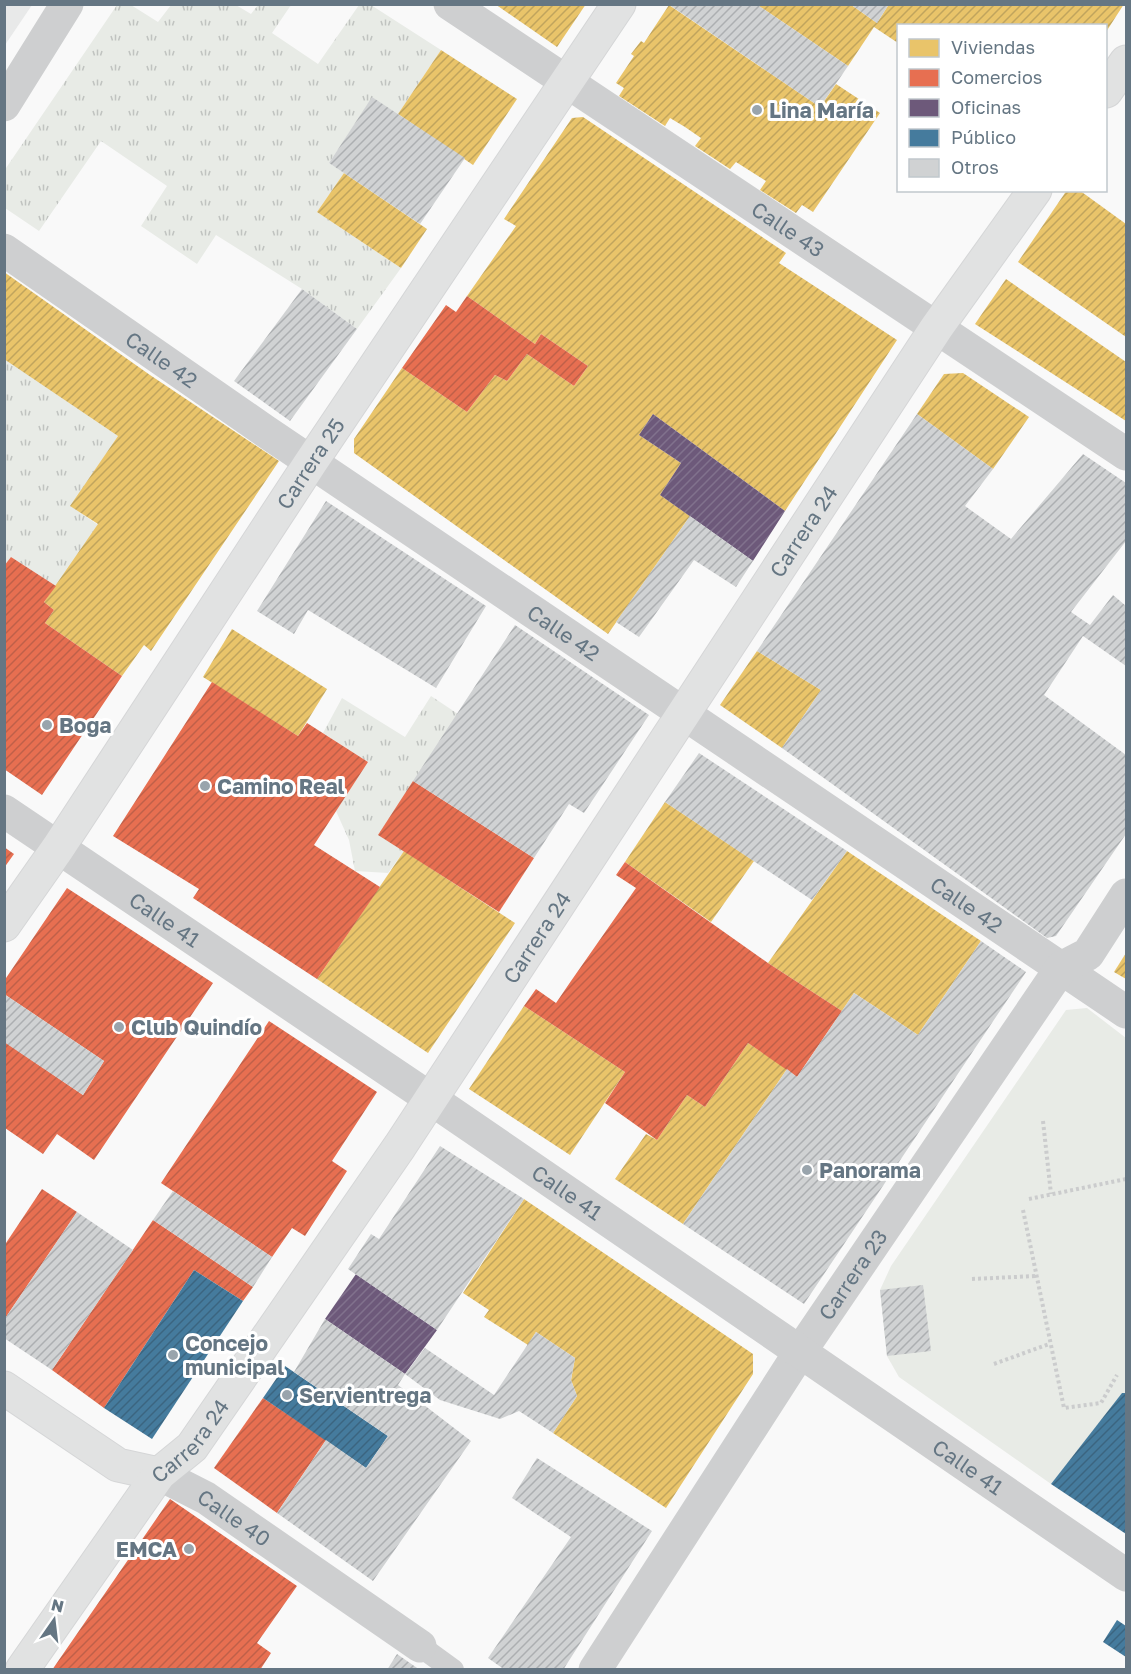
<svg xmlns="http://www.w3.org/2000/svg" width="1131" height="1674" font-family="'Golos Text',sans-serif">
  <style>
    .built { fill: #e8e9e9 }
    .grass { fill: url(#grass-tufts) }
    .garden { fill: #e8ebe6 }
    .homes { fill: url(#homes-hatch) }
    .shops { fill: url(#shops-hatch) }
    .offices { fill: url(#offices-hatch) }
    .public { fill: url(#public-hatch) }
    .building { fill: url(#building-hatch) }
    .lines { fill: none; stroke-linecap: round; stroke-linejoin: round }
    .secondary-casing { stroke: #d5d6d7; stroke-width: 35 }
    .path { stroke: #cbcccd; stroke-width: 4; stroke-dasharray: 3 3; stroke-linecap: butt }
    .service { stroke: #cecfd0; stroke-width: 22 }
    .pedestrian { stroke: #cecfd0; stroke-width: 33 }
    .minor { stroke: #cecfd0; stroke-width: 33 }
    .tertiary { stroke: #cecfd0; stroke-width: 33 }
    .secondary { stroke: #e1e2e2; stroke-width: 33 }
    .poi-dot { fill: #99a4ac; stroke: #fff; stroke-width: 2 }
    .labels { text-anchor: middle; dominant-baseline: central; stroke-width: 6; stroke-linejoin: round; paint-order: stroke }
    .poi-label { font-size: 21px; font-weight: bold; fill: #657683; stroke: #fff; text-anchor: start }
    .street-label { font-size: 21px; fill: #657683; stroke: #fff }
  </style>
  <defs>
    <pattern id="grass-tufts" width="24" height="20" patternUnits="userSpaceOnUse" patternTransform="scale(1.5)"><rect width="24" height="20" fill="#e8ebe6"/><path d="M3 7l-1-3M5 7V3M7 7l1-3M15 17l-1-3M17 17v-4M19 17l1-3" fill="none" stroke="#c0c3c0"/></pattern>
    <pattern id="homes-hatch" width="6" height="6" patternUnits="userSpaceOnUse" patternTransform="scale(1.5)"><rect width="6" height="6" fill="#e9c46a"/><path d="M-1 1l2-2M0 6l6-6M5 7l2-2" fill="none" stroke="#c0a45d"/></pattern>
    <pattern id="shops-hatch" width="6" height="6" patternUnits="userSpaceOnUse" patternTransform="scale(1.5)"><rect width="6" height="6" fill="#e76f51"/><path d="M-1 1l2-2M0 6l6-6M5 7l2-2" fill="none" stroke="#bf6049"/></pattern>
    <pattern id="offices-hatch" width="6" height="6" patternUnits="userSpaceOnUse" patternTransform="scale(1.5)"><rect width="6" height="6" fill="#6d597a"/><path d="M-1 1l2-2M0 6l6-6M5 7l2-2" fill="none" stroke="#81728d"/></pattern>
    <pattern id="public-hatch" width="6" height="6" patternUnits="userSpaceOnUse" patternTransform="scale(1.5)"><rect width="6" height="6" fill="#457b9d"/><path d="M-1 1l2-2M0 6l6-6M5 7l2-2" fill="none" stroke="#3b6580"/></pattern>
    <pattern id="building-hatch" width="6" height="6" patternUnits="userSpaceOnUse" patternTransform="scale(1.5)"><rect width="6" height="6" fill="#d0d2d3"/><path d="M-1 1l2-2M0 6l6-6M5 7l2-2" fill="none" stroke="#acafb1"/></pattern>
  </defs>
  <rect width="100%" height="100%" fill="#f9f9f9"/>
  <polygon class="built" points="5,4 32,5 5,45 4,5"/>
  <g class="grass">
    <polygon points="117,5 131,5 158,22 171,5 236,5 251,14 258,5 291,5 272,33 318,64 359,5 371,5 441,50 398,114 372,98 329,163 344,173 317,212 401,268 357,329 302,289 216,235 197,264 141,226 167,186 101,141 39,231 5,208 4,171"/>
    <polygon points="5,359 118,436 71,506 98,525 56,586 11,557 5,566"/>
    <polygon points="431,696 458,714 404,851 388,873 355,871 349,840 336,811 368,762 323,733 342,698 405,737"/>
  </g>
  <polygon class="garden" points="1087,1008 1126,1038 1126,1393 1122,1394 1051,1484 899,1377 887,1356 880,1290 891,1266 1066,1010"/>
  <g class="homes">
    <polygon points="495,4 586,4 557,47"/>
    <polygon points="756,4 850,4 877,23 889,4 1124,4 1106,32 1106,26 898,26 898,43 874,27 848,66"/>
    <polygon points="669,5 820,107 836,84 880,113 813,212 802,205 796,213 760,190 766,181 736,162 730,169 695,146 701,138 685,127 670,118 665,126 619,96 624,88 616,83 634,56 631,54 641,41 644,43"/>
    <polygon points="441,50 517,99 473,165 398,114"/>
    <polygon points="583,117 786,253 779,263 897,340 785,511 653,414 639,435 681,463 660,495 690,516 608,634 354,453 354,439 402,368 467,412 495,375 507,381 527,354 574,386 588,366 541,334 535,344 467,296 516,226 504,219 572,118"/>
    <polygon points="344,173 427,229 401,268 317,212"/>
    <polygon points="1067,190 1079,190 1126,224 1126,337 1018,262"/>
    <polygon points="4,272 150,375 279,461 151,651 144,645 122,676 45,623 54,610 44,602 98,524 70,506 118,436 4,359"/>
    <polygon points="1006,279 1126,362 1126,421 975,324"/>
    <polygon points="963,373 1029,417 993,469 917,414 944,374"/>
    <polygon points="232,629 327,689 298,736 203,677"/>
    <polygon points="757,651 821,690 782,748 720,705"/>
    <polygon points="665,802 754,861 711,922 625,862"/>
    <polygon points="404,851 515,923 428,1053 317,979"/>
    <polygon points="847,851 981,941 918,1035 854,993 842,1011 768,963"/>
    <polygon points="1126,953 1126,979 1114,972"/>
    <polygon points="524,1006 625,1072 570,1155 469,1089"/>
    <polygon points="748,1043 787,1069 683,1224 615,1179 646,1134 657,1140 687,1095 705,1107"/>
    <polygon points="524,1199 753,1354 753,1374 666,1508 553,1433 577,1396 571,1380 575,1358 536,1332 528,1345 484,1317 489,1310 463,1293"/>
  </g>
  <g class="shops">
    <polygon points="467,296 535,344 541,334 588,366 574,386 527,354 507,381 495,375 467,412 402,368 446,305 456,312"/>
    <polygon points="11,557 56,586 44,602 54,610 45,623 122,676 42,795 4,769 4,566"/>
    <polygon points="212,682 298,736 307,723 368,762 314,845 380,887 317,979 193,898 199,889 113,836"/>
    <polygon points="413,781 534,858 499,912 378,835"/>
    <polygon points="4,847 14,854 4,868"/>
    <polygon points="625,862 768,963 842,1011 797,1077 748,1043 705,1107 687,1095 657,1140 605,1103 625,1072 524,1006 536,989 556,1003 571,981 636,888 616,875"/>
    <polygon points="67,888 213,983 94,1160 57,1134 43,1154 5,1128 5,1042 83,1095 104,1061 4,994 4,981"/>
    <polygon points="269,1021 377,1092 332,1161 347,1171 305,1236 292,1228 272,1257 161,1183"/>
    <polygon points="42,1189 77,1212 4,1320 4,1246"/>
    <polygon points="153,1220 253,1287 243,1301 194,1270 104,1408 52,1370"/>
    <polygon points="263,1398 326,1440 277,1513 214,1468"/>
    <polygon points="170,1499 297,1586 257,1643 271,1653 260,1670 52,1670"/>
  </g>
  <g class="offices">
    <polygon points="653,414 785,511 753,561 660,495 681,463 639,435"/>
    <polygon points="356,1274 437,1330 405,1374 325,1319"/>
  </g>
  <g class="public">
    <polygon points="194,1270 243,1301 152,1439 104,1408"/>
    <polygon points="285,1366 388,1436 366,1468 263,1398"/>
    <polygon points="1122,1393 1126,1393 1126,1534 1051,1484"/>
    <polygon points="1117,1620 1126,1626 1126,1657 1103,1642"/>
  </g>
  <g class="building">
    <polygon points="668,4 756,4 848,66 820,107"/>
    <polygon points="850,4 889,4 877,23"/>
    <polygon points="372,97 465,158 420,224 329,163"/>
    <polygon points="302,289 357,329 290,421 234,381"/>
    <polygon points="917,414 993,469 965,506 1011,539 1083,454 1126,483 1126,541 1071,612 1090,625 1113,595 1126,606 1126,666 1083,636 1044,695 1126,755 1126,834 1056,936 1047,938 782,748 821,690 757,651"/>
    <polygon points="326,501 486,606 436,688 308,610 294,634 257,611"/>
    <polygon points="690,516 753,561 736,587 694,560 639,637 616,622"/>
    <polygon points="515,625 649,715 584,813 569,804 534,858 413,781"/>
    <polygon points="699,753 847,851 812,900 665,802"/>
    <polygon points="981,941 1026,972 804,1304 683,1224 787,1069 797,1077 854,993 918,1035"/>
    <polygon points="4,994 104,1061 83,1095 4,1042"/>
    <polygon points="440,1146 524,1199 437,1330 348,1269 371,1234 379,1239"/>
    <polygon points="173,1191 272,1257 253,1287 153,1220"/>
    <polygon points="77,1212 133,1250 52,1370 4,1338 4,1320"/>
    <polygon points="923,1285 931,1351 887,1356 880,1290"/>
    <polygon points="325,1319 405,1374 398,1385 471,1441 373,1581 277,1513 326,1440 366,1468 388,1436 294,1372"/>
    <polygon points="536,1332 575,1358 571,1380 577,1396 553,1433 519,1411 500,1419 440,1400 405,1374 425,1348 494,1395"/>
    <polygon points="537,1458 652,1531 563,1670 505,1670 488,1658 571,1537 512,1498"/>
    <polygon points="397,1654 420,1670 387,1670"/>
  </g>
  <g class="lines">
    <defs>
      <g id="secondary">
        <polyline points="1106,91 1126,62"/>
        <path id="s6" d="M 4,925 L 58,848 L 311,462 L 619,4"/>
        <polyline points="4,1388 118,1465 159,1474"/>
        <path id="s7" d="M 22,1670 L 159,1474 L 192,1447 L 400,1146 L 937,327 L 1035,190"/>
      </g>
    </defs>
    <use href="#secondary" class="secondary-casing"/>
    <g class="path">
      <polyline points="1043,1121 1051,1194"/>
      <polyline points="1029,1199 1126,1179"/>
      <polyline points="1023,1210 1064,1408 1101,1403 1117,1375"/>
      <polyline points="972,1279 1036,1276"/>
      <polyline points="994,1364 1049,1344"/>
    </g>
    <polyline class="service" points="420,1646 453,1670"/>
    <path class="pedestrian" id="s1" d="M 159,1474 L 206,1498 L 420,1646"/>
    <g class="minor">
      <path id="s2" d="M 450,4 L 1126,454"/>
      <polyline points="4,105 67,4"/>
      <path id="s3" d="M 4,250 L 265,431 L 1126,1012"/>
      <path id="s4" d="M 595,1670 L 800,1352 L 1061,968 L 1088,954 L 1126,895"/>
    </g>
    <path class="tertiary" id="s5" d="M 4,811 L 431,1099 L 1126,1575"/>
    <use href="#secondary" class="secondary"/>
  </g>
  <g class="poi-dot">
    <circle cx="757" cy="110" r="6"/>
    <circle cx="47" cy="725" r="6"/>
    <circle cx="205" cy="786" r="6"/>
    <circle cx="119" cy="1027" r="6"/>
    <circle cx="807" cy="1170" r="6"/>
    <circle cx="173" cy="1355" r="6"/>
    <circle cx="287" cy="1395" r="6"/>
    <circle cx="189" cy="1549" r="6"/>
  </g>
  <g class="labels">
    <g class="poi-label">
      <text x="769" y="110">Lina María</text>
      <text x="59" y="725">Boga</text>
      <text x="217" y="786">Camino Real</text>
      <text x="131" y="1027">Club Quindío</text>
      <text x="819" y="1170">Panorama</text>
      <text x="185" y="1343">Concejo<tspan x="185" dy="24">municipal</tspan></text>
      <text x="299" y="1395">Servientrega</text>
      <text x="177" y="1549" text-anchor="end">EMCA</text>
    </g>
    <g class="street-label">
      <text stroke="none"><textPath href="#s2" startOffset="406">Calle 43</textPath></text>
      <text stroke="none"><textPath href="#s3" startOffset="192">Calle 42</textPath></text>
      <text stroke="none"><textPath href="#s6" startOffset="554">Carrera 25</textPath></text>
      <text stroke="none"><textPath href="#s7" startOffset="1383">Carrera 24</textPath></text>
      <text stroke="none"><textPath href="#s3" startOffset="678">Calle 42</textPath></text>
      <text stroke="none"><textPath href="#s3" startOffset="1164">Calle 42</textPath></text>
      <text stroke="none"><textPath href="#s5" startOffset="194">Calle 41</textPath></text>
      <text stroke="none"><textPath href="#s7" startOffset="897">Carrera 24</textPath></text>
      <text stroke="none"><textPath href="#s5" startOffset="680">Calle 41</textPath></text>
      <text stroke="none"><textPath href="#s4" startOffset="472">Carrera 23</textPath></text>
      <text stroke="none"><textPath href="#s7" startOffset="285">Carrera 24</textPath></text>
      <text stroke="none"><textPath href="#s5" startOffset="1166">Calle 41</textPath></text>
      <text stroke="none"><textPath href="#s1" startOffset="87">Calle 40</textPath></text>
    </g>
  </g>
  <rect width="1131" height="1674" fill="none" stroke="#657683" stroke-width="12"/>
  <rect x="897" y="24" width="210" height="168" fill="#ffffff" stroke="#c1c8cd" stroke-width="1.5"/>
  <rect x="909" y="39" width="30" height="18" fill="#e9c46a" stroke="#c1c8cd" stroke-width="1.5"/>
  <text x="951" y="54" font-size="18" fill="#657683">Viviendas</text>
  <rect x="909" y="69" width="30" height="18" fill="#e76f51" stroke="#c1c8cd" stroke-width="1.5"/>
  <text x="951" y="84" font-size="18" fill="#657683">Comercios</text>
  <rect x="909" y="99" width="30" height="18" fill="#6d597a" stroke="#c1c8cd" stroke-width="1.5"/>
  <text x="951" y="114" font-size="18" fill="#657683">Oficinas</text>
  <rect x="909" y="129" width="30" height="18" fill="#457b9d" stroke="#c1c8cd" stroke-width="1.5"/>
  <text x="951" y="144" font-size="18" fill="#657683">Público</text>
  <rect x="909" y="159" width="30" height="18" fill="#d0d2d3" stroke="#c1c8cd" stroke-width="1.5"/>
  <text x="951" y="174" font-size="18" fill="#657683">Otros</text>
  <g transform="translate(54 1620) rotate(14)" stroke="#ffffff" stroke-width="4.5" paint-order="stroke">
  <path d="M0-4.5L10 22L0 15L-10 22Z" fill="#657683"/>
  <text y="-9" font-size="16" font-weight="bold" text-anchor="middle" fill="#657683">N</text>
  </g>
</svg>
